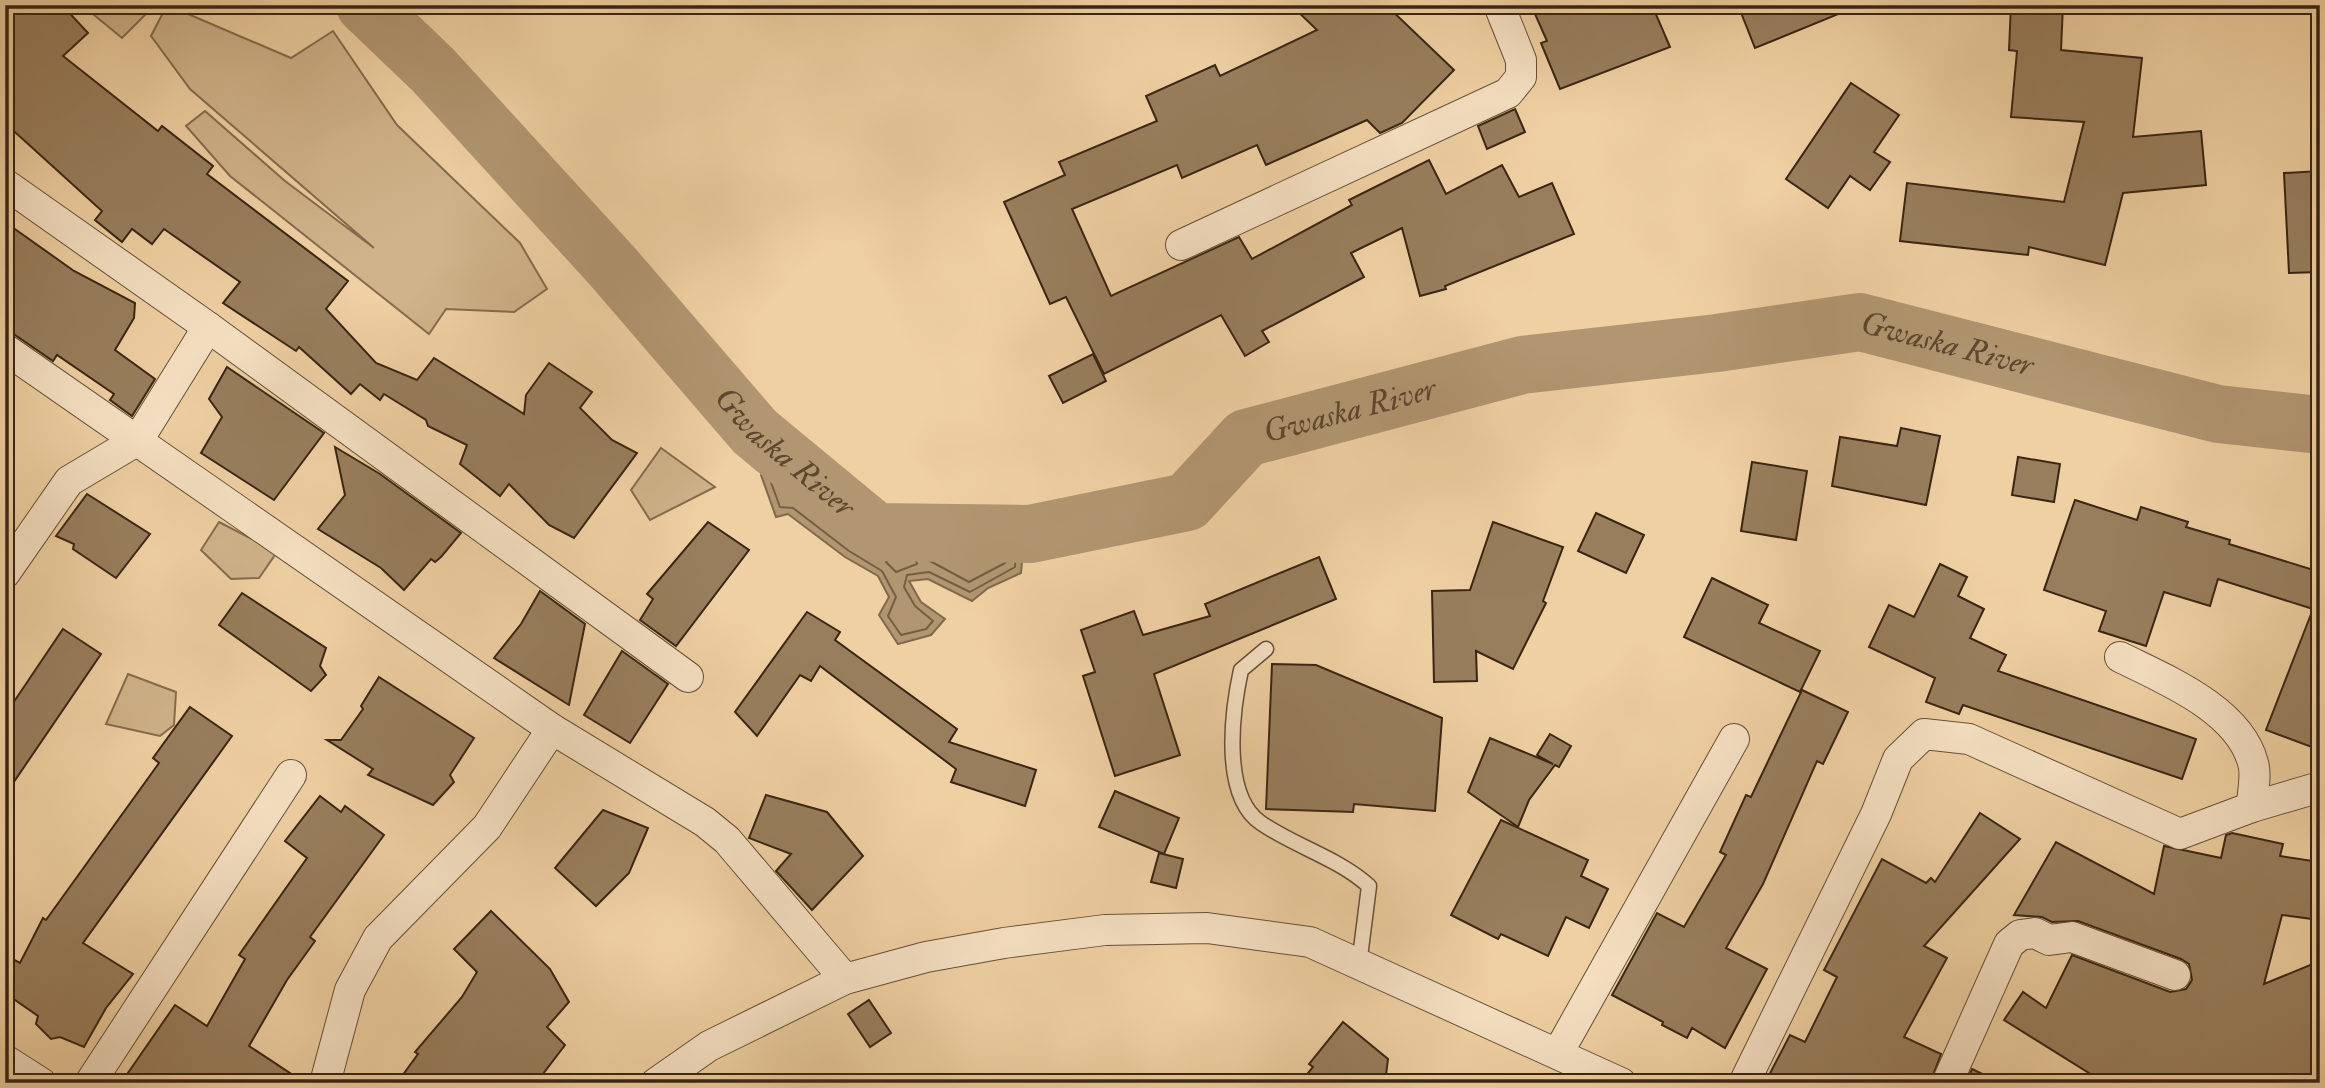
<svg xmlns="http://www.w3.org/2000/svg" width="2325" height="1088" font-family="'IM FELL Double Pica',serif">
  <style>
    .green { fill: #d0b38a; stroke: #846c4e; stroke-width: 2 }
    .water { fill: #b19671; stroke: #81694b; stroke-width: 2 }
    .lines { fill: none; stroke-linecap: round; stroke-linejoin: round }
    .shore { stroke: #755e42; stroke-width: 2 }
    .river { stroke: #b19671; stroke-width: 58 }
    .building { fill: #987e5d; stroke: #392513; stroke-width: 2 }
    .service-casing { stroke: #665037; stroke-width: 17 }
    .minor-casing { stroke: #665037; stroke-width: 32 }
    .service { stroke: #f5e0c3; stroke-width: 14 }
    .minor { stroke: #f5e0c3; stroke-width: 30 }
    .labels { text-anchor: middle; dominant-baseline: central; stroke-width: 6; stroke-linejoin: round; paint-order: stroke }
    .water-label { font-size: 32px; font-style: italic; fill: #5d472f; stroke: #f5e0c3 }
  </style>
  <rect width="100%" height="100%" fill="#efd0a2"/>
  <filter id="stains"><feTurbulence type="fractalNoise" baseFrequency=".00286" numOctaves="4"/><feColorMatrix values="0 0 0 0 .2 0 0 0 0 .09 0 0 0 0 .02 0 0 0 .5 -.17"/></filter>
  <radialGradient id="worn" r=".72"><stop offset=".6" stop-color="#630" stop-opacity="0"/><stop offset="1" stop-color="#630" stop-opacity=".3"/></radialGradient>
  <g class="green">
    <polygon points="82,5 155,5 122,38"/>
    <polygon points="167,5 291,58 333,31 397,125 520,243 547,289 514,312 446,309 429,334 230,176 186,126 205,111 285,181 374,248 190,89 151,36"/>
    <polygon points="661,448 715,487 650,520 631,490"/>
    <polygon points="219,522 277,552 259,578 231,579 201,550"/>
    <polygon points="128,674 176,692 174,725 160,736 106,724"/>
  </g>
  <polygon class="water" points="772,457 877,542 1024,540 1021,573 988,588 972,601 928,579 909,581 921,602 945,619 931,635 898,644 879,615 889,597 878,576 845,557 788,514 776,517 761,475"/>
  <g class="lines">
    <g class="shore">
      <polygon points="773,470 875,549 1013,547 1016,550 1015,567 970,592 929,572 907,575 904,587 915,606 933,621 926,629 901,635 888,616 896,597 882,571 849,551 793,508 780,507 769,477"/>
      <polygon points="1003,556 1007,558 1005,563 969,582 930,561 934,557"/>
      <polygon points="916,558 917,564 896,572 886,562 889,558"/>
    </g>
    <path class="river" id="s1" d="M 365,5 L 433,70 L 613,267 L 755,432 L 876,532 L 1030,534 L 1187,502 L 1246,438 L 1522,365 L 1717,343 L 1860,322 L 2218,414 L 2320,425"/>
  </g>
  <g class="building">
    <polygon points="5,5 62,5 88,33 63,56 158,131 162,126 213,166 207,174 348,281 326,309 376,363 417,380 434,358 524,414 526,395 549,363 592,392 580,408 612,440 637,453 574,538 549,525 509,484 500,496 460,464 467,445 428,426 426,420 384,394 380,400 360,384 351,394 299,347 296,351 223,303 240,282 164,229 152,244 132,229 122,242 95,220 102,211 5,123"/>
    <polygon points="1291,5 1386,5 1454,70 1402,123 1380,133 1367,120 1266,165 1257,145 1182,178 1177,165 1072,209 1111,296 1239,237 1252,259 1352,205 1349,200 1429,160 1446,194 1502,165 1519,197 1552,183 1574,234 1445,286 1446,289 1420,296 1402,228 1351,253 1364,277 1262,331 1269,342 1245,356 1221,315 1104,374 1066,297 1050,304 1004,202 1065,175 1059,162 1157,121 1146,96 1215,65 1220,76 1317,30"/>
    <polygon points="1531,5 1652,5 1670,47 1560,89 1541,43 1547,41"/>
    <polygon points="1738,5 1857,5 1858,6 1755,48"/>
    <polygon points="2011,5 2063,5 2061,50 2142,58 2133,137 2201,131 2206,185 2123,193 2105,265 2029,247 2028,255 1900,241 1907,183 2064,202 2084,122 2011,117 2017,51 2009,50"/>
    <polygon points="1851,83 1899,115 1874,152 1890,162 1870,190 1850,176 1828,208 1786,179"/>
    <polygon points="1515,109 1525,132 1487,149 1478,126"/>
    <polygon points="2320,171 2320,272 2289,273 2284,173"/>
    <polygon points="5,222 74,271 135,303 134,318 115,350 155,379 132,416 110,400 114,394 57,355 53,361 15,335 5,332"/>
    <polygon points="1093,354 1106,381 1063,403 1049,376"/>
    <polygon points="227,367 324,433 274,500 201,453 222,417 209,399"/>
    <polygon points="1901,428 1940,436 1926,505 1832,486 1840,437 1897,446"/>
    <polygon points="335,447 380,474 461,533 441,557 435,562 431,559 404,590 381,568 318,529 345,495"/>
    <polygon points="2018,457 2060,464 2054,502 2012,495"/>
    <polygon points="1752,462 1807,471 1796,540 1741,531"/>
    <polygon points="87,494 150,534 116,578 73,549 74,544 56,536"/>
    <polygon points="2075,500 2137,520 2141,507 2188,522 2186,527 2230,540 2229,544 2320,572 2320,750 2266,730 2313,609 2218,579 2210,606 2164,592 2146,646 2099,631 2106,611 2044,590"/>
    <polygon points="1596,513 1644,535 1626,573 1578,551"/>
    <polygon points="708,522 749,550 676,646 640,620 653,599 647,594"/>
    <polygon points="1493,522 1563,547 1543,601 1546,603 1513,669 1476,651 1477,681 1434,682 1432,591 1470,590"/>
    <polygon points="1319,557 1336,599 1154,674 1180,755 1115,776 1083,676 1095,672 1081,630 1134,611 1143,635 1210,616 1205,604"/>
    <polygon points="1940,564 1967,577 1958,596 1984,609 1970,638 2006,655 1998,671 2196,739 2182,779 1963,705 1959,714 1926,702 1935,678 1869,647 1889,605 1914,617"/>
    <polygon points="1712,578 1768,605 1759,623 1820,651 1800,692 1684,637"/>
    <polygon points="540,591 585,624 569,705 494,658 521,624"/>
    <polygon points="242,593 326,648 320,666 326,675 311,691 219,625"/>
    <polygon points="807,612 840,632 835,640 957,729 949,742 1036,770 1025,806 951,782 956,769 820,666 811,681 800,675 757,736 735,712"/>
    <polygon points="63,629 101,654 5,795 5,715"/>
    <polygon points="622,651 668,684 630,743 584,715"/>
    <polygon points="1272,664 1316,665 1442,718 1435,811 1354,804 1353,812 1266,809"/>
    <polygon points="379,677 474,738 450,775 454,782 433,805 368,775 373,769 327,740 341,740 363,709 361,706"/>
    <polygon points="1802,690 1848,712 1823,764 1817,761 1763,884 1726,948 1767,969 1725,1048 1692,1028 1687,1038 1662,1025 1663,1022 1612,995 1657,913 1684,927 1726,855 1720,852 1746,795 1751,797"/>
    <polygon points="190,707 232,736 83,943 133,974 106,1008 84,1047 60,1037 51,1039 36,1024 38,1016 5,993 5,955 20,963 43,918 46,920 159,763 153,758"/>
    <polygon points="1550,734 1571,746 1559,767 1555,765 1529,800 1518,827 1468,792 1490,738 1553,764 1537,755"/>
    <polygon points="1115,791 1179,818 1164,854 1099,827"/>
    <polygon points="766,795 827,812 863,856 812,910 776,871 791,854 749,838"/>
    <polygon points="320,796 341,812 345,806 384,835 310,937 315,941 287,980 249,1046 305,1083 121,1083 175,1005 207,1026 245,959 239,955 307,858 285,841"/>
    <polygon points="603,810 648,828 629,873 596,906 555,868"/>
    <polygon points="1980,813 2020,839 1924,946 1947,958 1904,1037 1941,1054 1930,1083 1765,1083 1790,1035 1805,1042 1837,977 1824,970 1882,859 1926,883 1931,878 1935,882"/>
    <polygon points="1501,820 1588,860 1581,876 1608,889 1589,928 1566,917 1548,956 1501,934 1498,939 1451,915"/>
    <polygon points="2232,833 2283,844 2280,856 2320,862 2320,920 2282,915 2264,984 2320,961 2320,1083 2105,1083 2004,1020 2023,992 2046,1008 2072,955 2170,992 2186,989 2192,980 2189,964 2181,959 2078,921 2052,922 2042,917 2014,915 2056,842 2154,894 2164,846 2221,858 2226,835"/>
    <polygon points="1159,853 1183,859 1176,888 1151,882"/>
    <polygon points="491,911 550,969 569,1002 547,1027 565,1045 536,1083 397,1083 418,1054 415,1052 462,997 477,972 454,949"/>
    <polygon points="869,1000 891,1033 870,1047 848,1014"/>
    <polygon points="1343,1022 1388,1059 1385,1083 1300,1083 1313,1067 1309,1064"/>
    <polygon points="1972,1069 2001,1083 1966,1083"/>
  </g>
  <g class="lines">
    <defs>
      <path id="service" d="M 1266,649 L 1241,670 C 1232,711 1221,796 1261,823 C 1296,847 1338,858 1369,886 L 1359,965"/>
      <g id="minor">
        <polyline points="5,184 208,327 688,677"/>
        <polyline points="1181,245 1508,93 1521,77 1521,60 1499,5"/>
        <polyline points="5,349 552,729 705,822 727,840 845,979"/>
        <polyline points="5,573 69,481 138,440 208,327"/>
        <path d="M 2120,657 C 2164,679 2239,709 2253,763 C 2257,775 2252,794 2252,807"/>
        <polyline points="1558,1053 1734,739"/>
        <polyline points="5,1060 41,1083"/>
        <polyline points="90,1083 291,775"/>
        <polyline points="325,1083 350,990 378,938 487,827 552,729"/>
        <polyline points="656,1083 709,1046 845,979 926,957 1004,943 1105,930 1207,928 1310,942 1621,1083"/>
        <polyline points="1744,1083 1876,814 1898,759 1924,734 1969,739 2180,834 2252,807 2320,787"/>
        <polyline points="1947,1083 2009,944 2020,935 2035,933 2049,940 2072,937 2175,975"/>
      </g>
    </defs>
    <use href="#service" class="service-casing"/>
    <use href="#minor" class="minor-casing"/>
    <use href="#service" class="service"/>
    <use href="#minor" class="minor"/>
  </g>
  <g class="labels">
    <g class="water-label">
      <text stroke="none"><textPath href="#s1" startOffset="1853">Gwaska River</textPath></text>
      <text stroke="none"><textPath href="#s1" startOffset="1244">Gwaska River</textPath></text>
      <text stroke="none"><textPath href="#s1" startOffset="614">Gwaska River</textPath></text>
    </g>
  </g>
  <rect width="2325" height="1088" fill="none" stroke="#efd0a2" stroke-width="28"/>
  <rect x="7" y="7" width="2311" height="1074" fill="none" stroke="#392513" stroke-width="3.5"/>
  <rect x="14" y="14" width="2297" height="1060" fill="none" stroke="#392513" stroke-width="2"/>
  <rect width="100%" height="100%" filter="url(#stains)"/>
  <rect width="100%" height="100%" fill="url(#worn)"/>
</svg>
